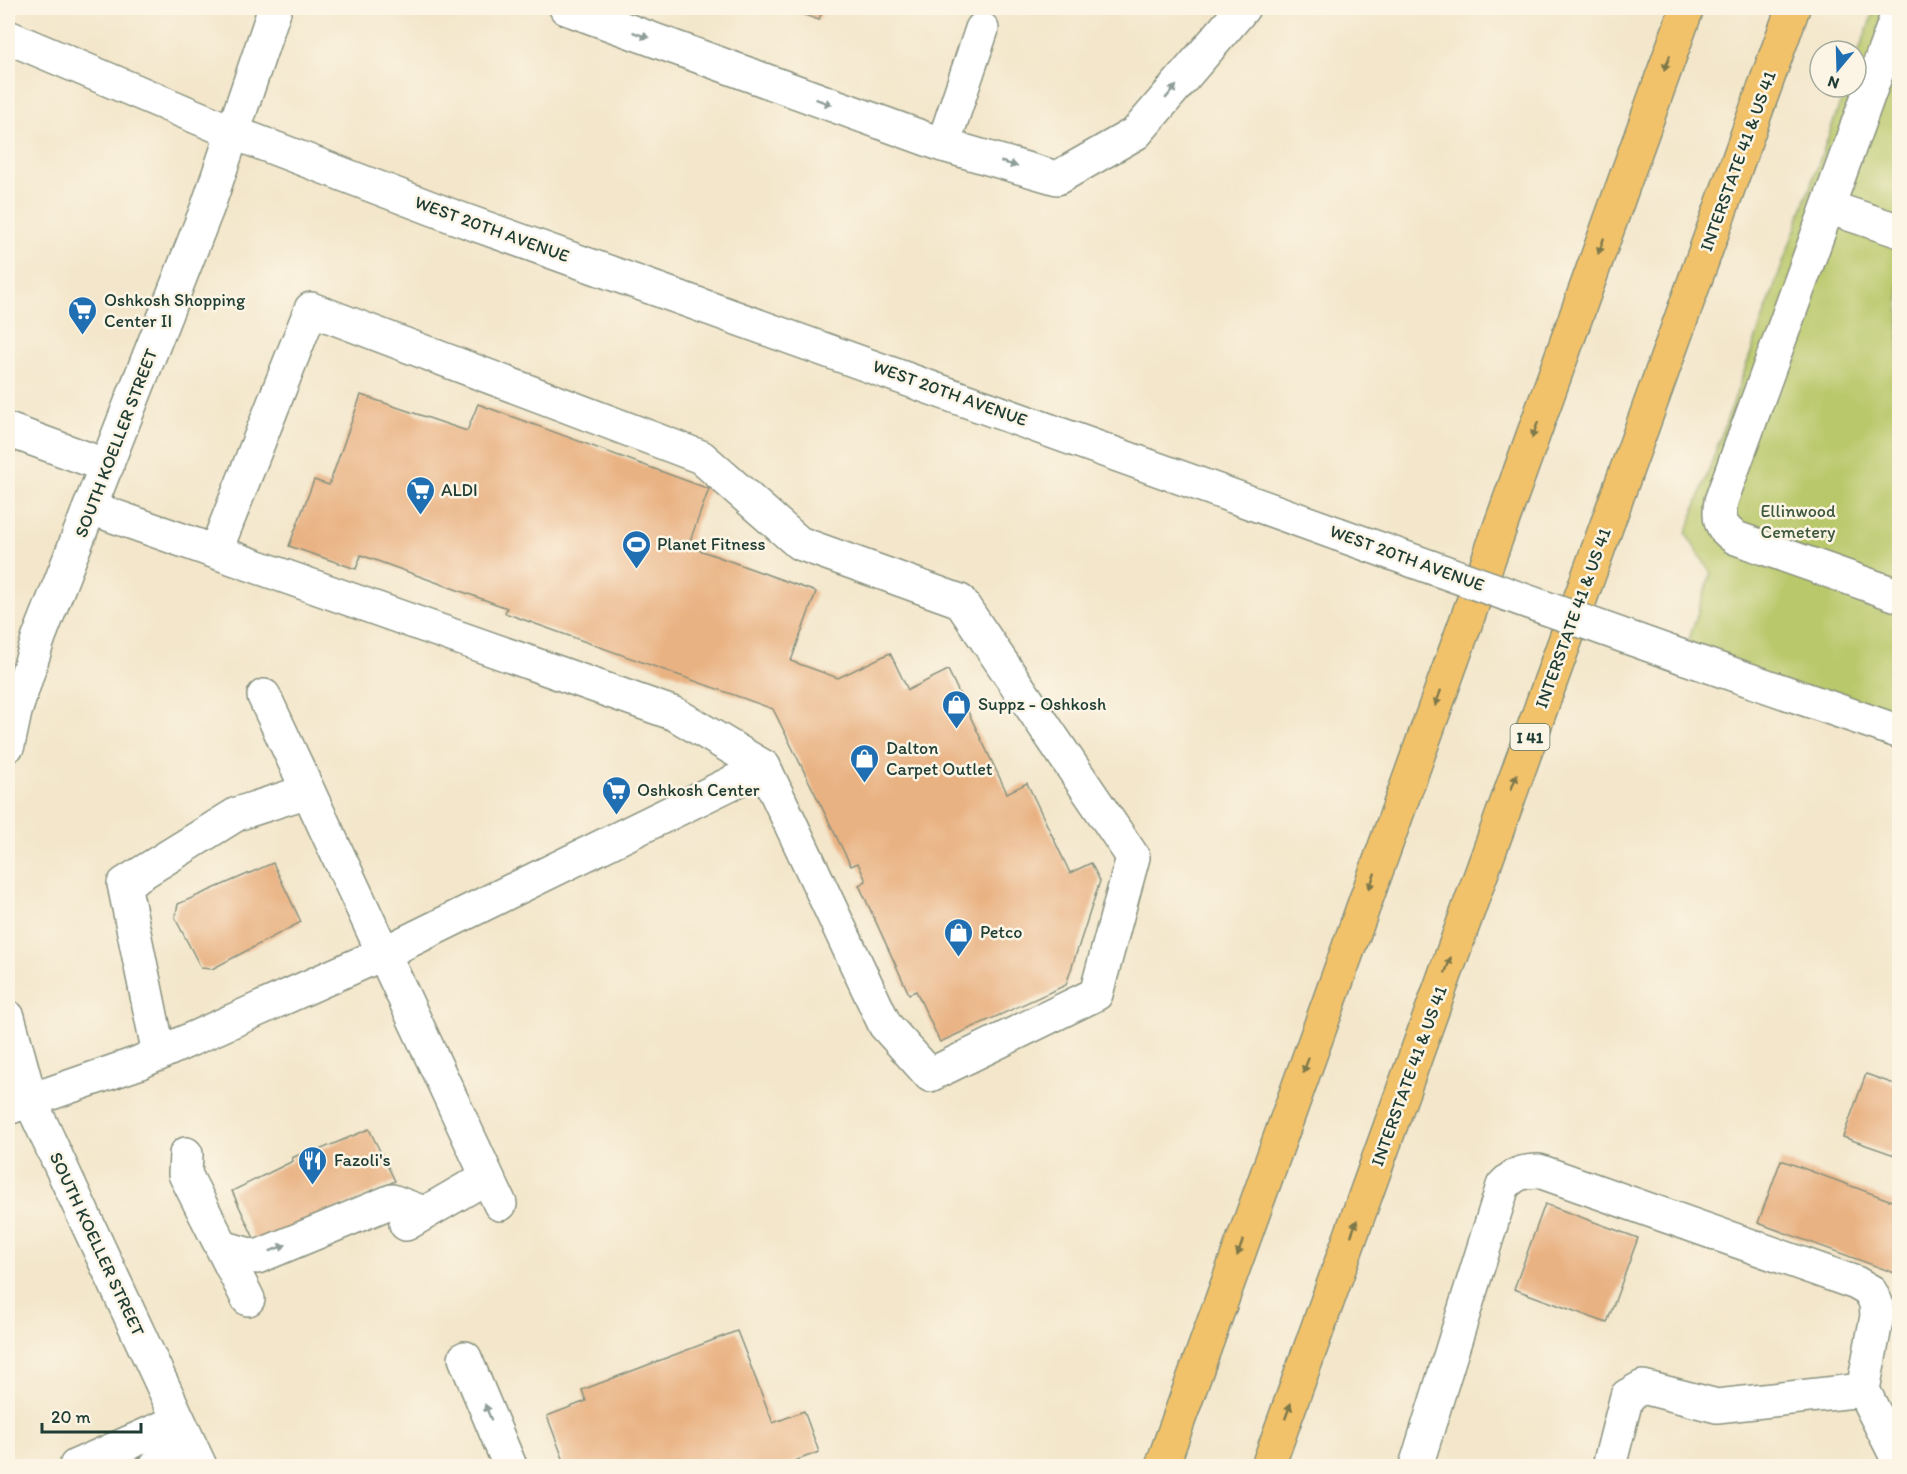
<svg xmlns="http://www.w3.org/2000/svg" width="1907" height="1474" font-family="Itim,sans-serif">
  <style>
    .green { fill: #b9c86b; stroke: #6c8250; stroke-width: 1.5 }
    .building { fill: #e9b283 }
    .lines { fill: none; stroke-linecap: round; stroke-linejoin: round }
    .minor-casing { stroke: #89927f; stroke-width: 36 }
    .highway-casing { stroke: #89927f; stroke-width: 36 }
    .minor { stroke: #fff; stroke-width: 33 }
    .highway { stroke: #f2c26a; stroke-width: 33 }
    .minor-bridge-casing { stroke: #89927f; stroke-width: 36; stroke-linecap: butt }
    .minor-bridge { stroke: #fff; stroke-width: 33 }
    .oneway { fill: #8f9e9a }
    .oneway2 { fill: #7e794c }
    .labels { text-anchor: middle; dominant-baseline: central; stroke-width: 5; stroke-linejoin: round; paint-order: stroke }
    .shield { fill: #fcf5e5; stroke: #617469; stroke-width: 1.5 }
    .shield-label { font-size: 16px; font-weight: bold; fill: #1f3d34 }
    .street-label { font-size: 18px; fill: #1f3d34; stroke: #fcf5e5 }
    .poi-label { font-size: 18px; fill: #1f3d34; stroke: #fcf5e5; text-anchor: start }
    .park-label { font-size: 18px; fill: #3e593f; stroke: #fcf5e5 }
  </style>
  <rect width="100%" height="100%" fill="#fcf5e5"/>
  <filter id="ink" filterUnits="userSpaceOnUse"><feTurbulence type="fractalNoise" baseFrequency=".0167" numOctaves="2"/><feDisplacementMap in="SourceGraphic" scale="12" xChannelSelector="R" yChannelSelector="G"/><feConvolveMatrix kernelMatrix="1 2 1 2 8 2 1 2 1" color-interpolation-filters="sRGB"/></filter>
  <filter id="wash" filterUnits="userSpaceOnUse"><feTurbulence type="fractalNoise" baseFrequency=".008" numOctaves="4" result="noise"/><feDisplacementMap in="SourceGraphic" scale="24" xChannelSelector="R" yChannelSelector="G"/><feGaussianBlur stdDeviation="1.35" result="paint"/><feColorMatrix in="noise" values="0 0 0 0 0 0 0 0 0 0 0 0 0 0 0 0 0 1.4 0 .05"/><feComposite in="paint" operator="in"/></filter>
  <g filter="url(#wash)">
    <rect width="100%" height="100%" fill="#f3e6ca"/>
    <polygon class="green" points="1875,8 1899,8 1899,732 1683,657 1711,573 1686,534 1846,87 1856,87 1856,60"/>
    <g id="blocks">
      <g class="building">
        <polygon points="785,8 823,8 819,20"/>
        <polygon points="951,8 979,8 976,17"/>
        <polygon points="361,395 467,431 478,404 709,489 688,546 816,592 791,661 838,678 890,653 908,690 948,670 1007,793 1027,783 1070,873 1091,863 1100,881 1066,985 940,1042 916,991 909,994 859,885 866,881 858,863 851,866 773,709 505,613 507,608 361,555 356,569 289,546 314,480 329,485"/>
        <polygon points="273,863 301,922 212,969 201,968 175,918 178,904"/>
        <polygon points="1866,1074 1900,1086 1900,1157 1843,1137"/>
        <polygon points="369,1129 395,1181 258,1247 232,1191 293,1161 292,1158 311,1149 312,1153"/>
        <polygon points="1781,1160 1900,1204 1900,1275 1758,1223"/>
        <polygon points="1545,1204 1638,1238 1607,1323 1514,1289"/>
        <polygon points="737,1331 773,1423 804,1411 819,1452 792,1462 793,1466 549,1466 564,1461 547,1416 586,1401 582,1390"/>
      </g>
    </g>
  </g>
  <g filter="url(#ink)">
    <use href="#blocks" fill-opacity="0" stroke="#89927f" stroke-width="1.5"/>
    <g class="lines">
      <defs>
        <g id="minor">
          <polyline points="566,8 943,145 1057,178 1136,133 1243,8"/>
          <path d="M 1900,8 L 1721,501 C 1718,519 1720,528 1736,538 L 1900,596"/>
          <polyline points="8,37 232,132 452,216 1338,534"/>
          <polyline points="943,145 982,29"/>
          <polyline points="1828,207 1900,231"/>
          <polyline points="8,430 107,466"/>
          <polyline points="91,508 675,714 764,767 885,1025 930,1075 1096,994 1133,857 960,601 799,543 701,457 311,309 216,550"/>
          <polyline points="1683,657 1900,732"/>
          <polyline points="264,696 500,1204"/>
          <polyline points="8,745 15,712 39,637 208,206 275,8"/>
          <polyline points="8,1017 31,1102 200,1466"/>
          <polyline points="159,1054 124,884 237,814 308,791"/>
          <polyline points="8,1108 138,1063 382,954 764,767"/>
          <polyline points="186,1154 185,1174 248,1299"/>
          <polyline points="406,1224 487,1177"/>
          <polyline points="222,1247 257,1257 392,1201 424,1213"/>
          <polyline points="465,1358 510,1466"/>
          <polyline points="76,1466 178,1421"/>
          <polyline points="156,1466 191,1449"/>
          <path d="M 1416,1466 L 1503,1186 C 1514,1174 1522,1171 1539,1171 L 1856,1283 L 1870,1291 L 1876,1303 L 1877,1316 L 1863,1390 L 1900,1463"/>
          <polyline points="1609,1466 1627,1396 1643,1387 1717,1406 1863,1390"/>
        </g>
        <g id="highway">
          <polyline points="1162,1466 1687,8"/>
          <polyline points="1268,1466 1793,8"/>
        </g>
      </defs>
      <use href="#minor" class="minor-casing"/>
      <use href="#highway" class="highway-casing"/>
      <use href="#minor" class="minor"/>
      <use href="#highway" class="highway"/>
      <defs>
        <polyline id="minor-bridge" points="1338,534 1683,657"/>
      </defs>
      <use href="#minor-bridge" class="minor-bridge-casing"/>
      <use href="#minor-bridge" class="minor-bridge"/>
    </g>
    <defs><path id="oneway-solid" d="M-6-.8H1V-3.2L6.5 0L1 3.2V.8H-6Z" transform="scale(1.5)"/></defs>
    <g class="oneway">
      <use href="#oneway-solid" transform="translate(641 35) rotate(20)"/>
      <use href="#oneway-solid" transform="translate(1171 92) rotate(-50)"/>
      <use href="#oneway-solid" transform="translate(824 102) rotate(20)"/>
      <use href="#oneway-solid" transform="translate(1009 164) rotate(16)"/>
      <use href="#oneway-solid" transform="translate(278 1248) rotate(-22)"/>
      <use href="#oneway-solid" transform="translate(488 1412) rotate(-112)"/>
    </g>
    <g class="oneway2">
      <use href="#oneway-solid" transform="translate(1667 63) rotate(110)"/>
      <use href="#oneway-solid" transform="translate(1601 246) rotate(110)"/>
      <use href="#oneway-solid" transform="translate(1535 430) rotate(110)"/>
      <use href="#oneway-solid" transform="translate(1438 698) rotate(110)"/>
      <use href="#oneway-solid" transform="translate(1514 782) rotate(-70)"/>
      <use href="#oneway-solid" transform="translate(1372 881) rotate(110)"/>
      <use href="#oneway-solid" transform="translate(1448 965) rotate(-70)"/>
      <use href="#oneway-solid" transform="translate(1306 1065) rotate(110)"/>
      <use href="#oneway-solid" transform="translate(1354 1228) rotate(-70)"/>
      <use href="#oneway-solid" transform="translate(1240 1248) rotate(110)"/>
      <use href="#oneway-solid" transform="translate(1288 1411) rotate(-70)"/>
    </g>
  </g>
  <defs>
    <symbol id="supermarket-pin" viewBox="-11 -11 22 30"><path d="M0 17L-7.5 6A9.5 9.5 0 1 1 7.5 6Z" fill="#1f6fb2" stroke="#fcf5e5"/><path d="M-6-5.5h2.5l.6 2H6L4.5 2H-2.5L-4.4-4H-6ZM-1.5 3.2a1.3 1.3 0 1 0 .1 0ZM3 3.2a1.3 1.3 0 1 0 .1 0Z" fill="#fff"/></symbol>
    <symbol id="stadium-pin" viewBox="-11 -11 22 30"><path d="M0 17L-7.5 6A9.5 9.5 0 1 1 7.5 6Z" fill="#1f6fb2" stroke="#fcf5e5"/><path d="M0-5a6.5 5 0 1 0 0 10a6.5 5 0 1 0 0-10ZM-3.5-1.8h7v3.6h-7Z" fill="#fff"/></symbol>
    <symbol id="shop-pin" viewBox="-11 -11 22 30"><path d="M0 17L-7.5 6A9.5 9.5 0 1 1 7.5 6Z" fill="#1f6fb2" stroke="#fcf5e5"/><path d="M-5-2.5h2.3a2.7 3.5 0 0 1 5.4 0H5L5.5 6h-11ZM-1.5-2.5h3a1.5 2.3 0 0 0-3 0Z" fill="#fff"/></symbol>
    <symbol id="restaurant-pin" viewBox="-11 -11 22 30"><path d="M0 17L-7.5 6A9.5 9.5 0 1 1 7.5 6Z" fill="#1f6fb2" stroke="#fcf5e5"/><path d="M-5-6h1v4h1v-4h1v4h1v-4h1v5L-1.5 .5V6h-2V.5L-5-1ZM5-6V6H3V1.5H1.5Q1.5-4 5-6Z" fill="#fff"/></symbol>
  </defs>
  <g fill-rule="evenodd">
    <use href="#supermarket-pin" x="66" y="294" width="33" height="45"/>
    <use href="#supermarket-pin" x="404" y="474" width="33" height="45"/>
    <use href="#stadium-pin" x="620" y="528" width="33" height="45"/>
    <use href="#shop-pin" x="940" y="688" width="33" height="45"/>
    <use href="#shop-pin" x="848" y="742" width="33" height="45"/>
    <use href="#supermarket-pin" x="600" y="774" width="33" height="45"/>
    <use href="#shop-pin" x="942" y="916" width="33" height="45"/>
    <use href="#restaurant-pin" x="296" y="1144" width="33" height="45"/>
  </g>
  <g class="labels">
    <rect class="shield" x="1510.5" y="724" width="39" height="26" rx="4.5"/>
    <g class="shield-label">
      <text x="1530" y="737">I 41</text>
    </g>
    <g class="street-label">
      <text transform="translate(1738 161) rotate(-70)">INTERSTATE 41 &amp; US 41</text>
      <text transform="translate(492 229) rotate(20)">WEST 20TH AVENUE</text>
      <text transform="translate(950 393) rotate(20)">WEST 20TH AVENUE</text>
      <text transform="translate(116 443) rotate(-69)">SOUTH KOELLER STREET</text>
      <text transform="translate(1407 558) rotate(20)">WEST 20TH AVENUE</text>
      <text transform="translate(1573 618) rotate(-70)">INTERSTATE 41 &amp; US 41</text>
      <text transform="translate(1409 1076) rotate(-70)">INTERSTATE 41 &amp; US 41</text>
      <text transform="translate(97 1244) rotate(65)">SOUTH KOELLER STREET</text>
    </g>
    <g class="poi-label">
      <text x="104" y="300">Oshkosh Shopping<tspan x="104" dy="21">Center II</tspan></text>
      <text x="441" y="490">ALDI</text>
      <text x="657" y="544">Planet Fitness</text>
      <text x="978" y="704">Suppz - Oshkosh</text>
      <text x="886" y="748">Dalton<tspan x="886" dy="21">Carpet Outlet</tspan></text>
      <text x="637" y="790">Oshkosh Center</text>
      <text x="980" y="932">Petco</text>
      <text x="334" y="1160">Fazoli's</text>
    </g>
    <g class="park-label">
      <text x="1798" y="511">Ellinwood<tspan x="1798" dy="21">Cemetery</tspan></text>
    </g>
  </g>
  <rect width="1907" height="1474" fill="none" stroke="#fcf5e5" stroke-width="30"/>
  <g transform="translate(1838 69) rotate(199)"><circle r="28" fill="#fcf5e5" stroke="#a4ab9e" stroke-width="1.5"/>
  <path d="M0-4.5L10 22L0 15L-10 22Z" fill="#1f6fb2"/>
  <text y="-9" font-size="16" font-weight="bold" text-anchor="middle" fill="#1f3d34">N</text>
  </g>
  <path d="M42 1423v9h99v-9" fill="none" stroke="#1f3d34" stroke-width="3"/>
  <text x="51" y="1423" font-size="18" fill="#1f3d34" stroke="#fcf5e5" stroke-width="4.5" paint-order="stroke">20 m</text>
</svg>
